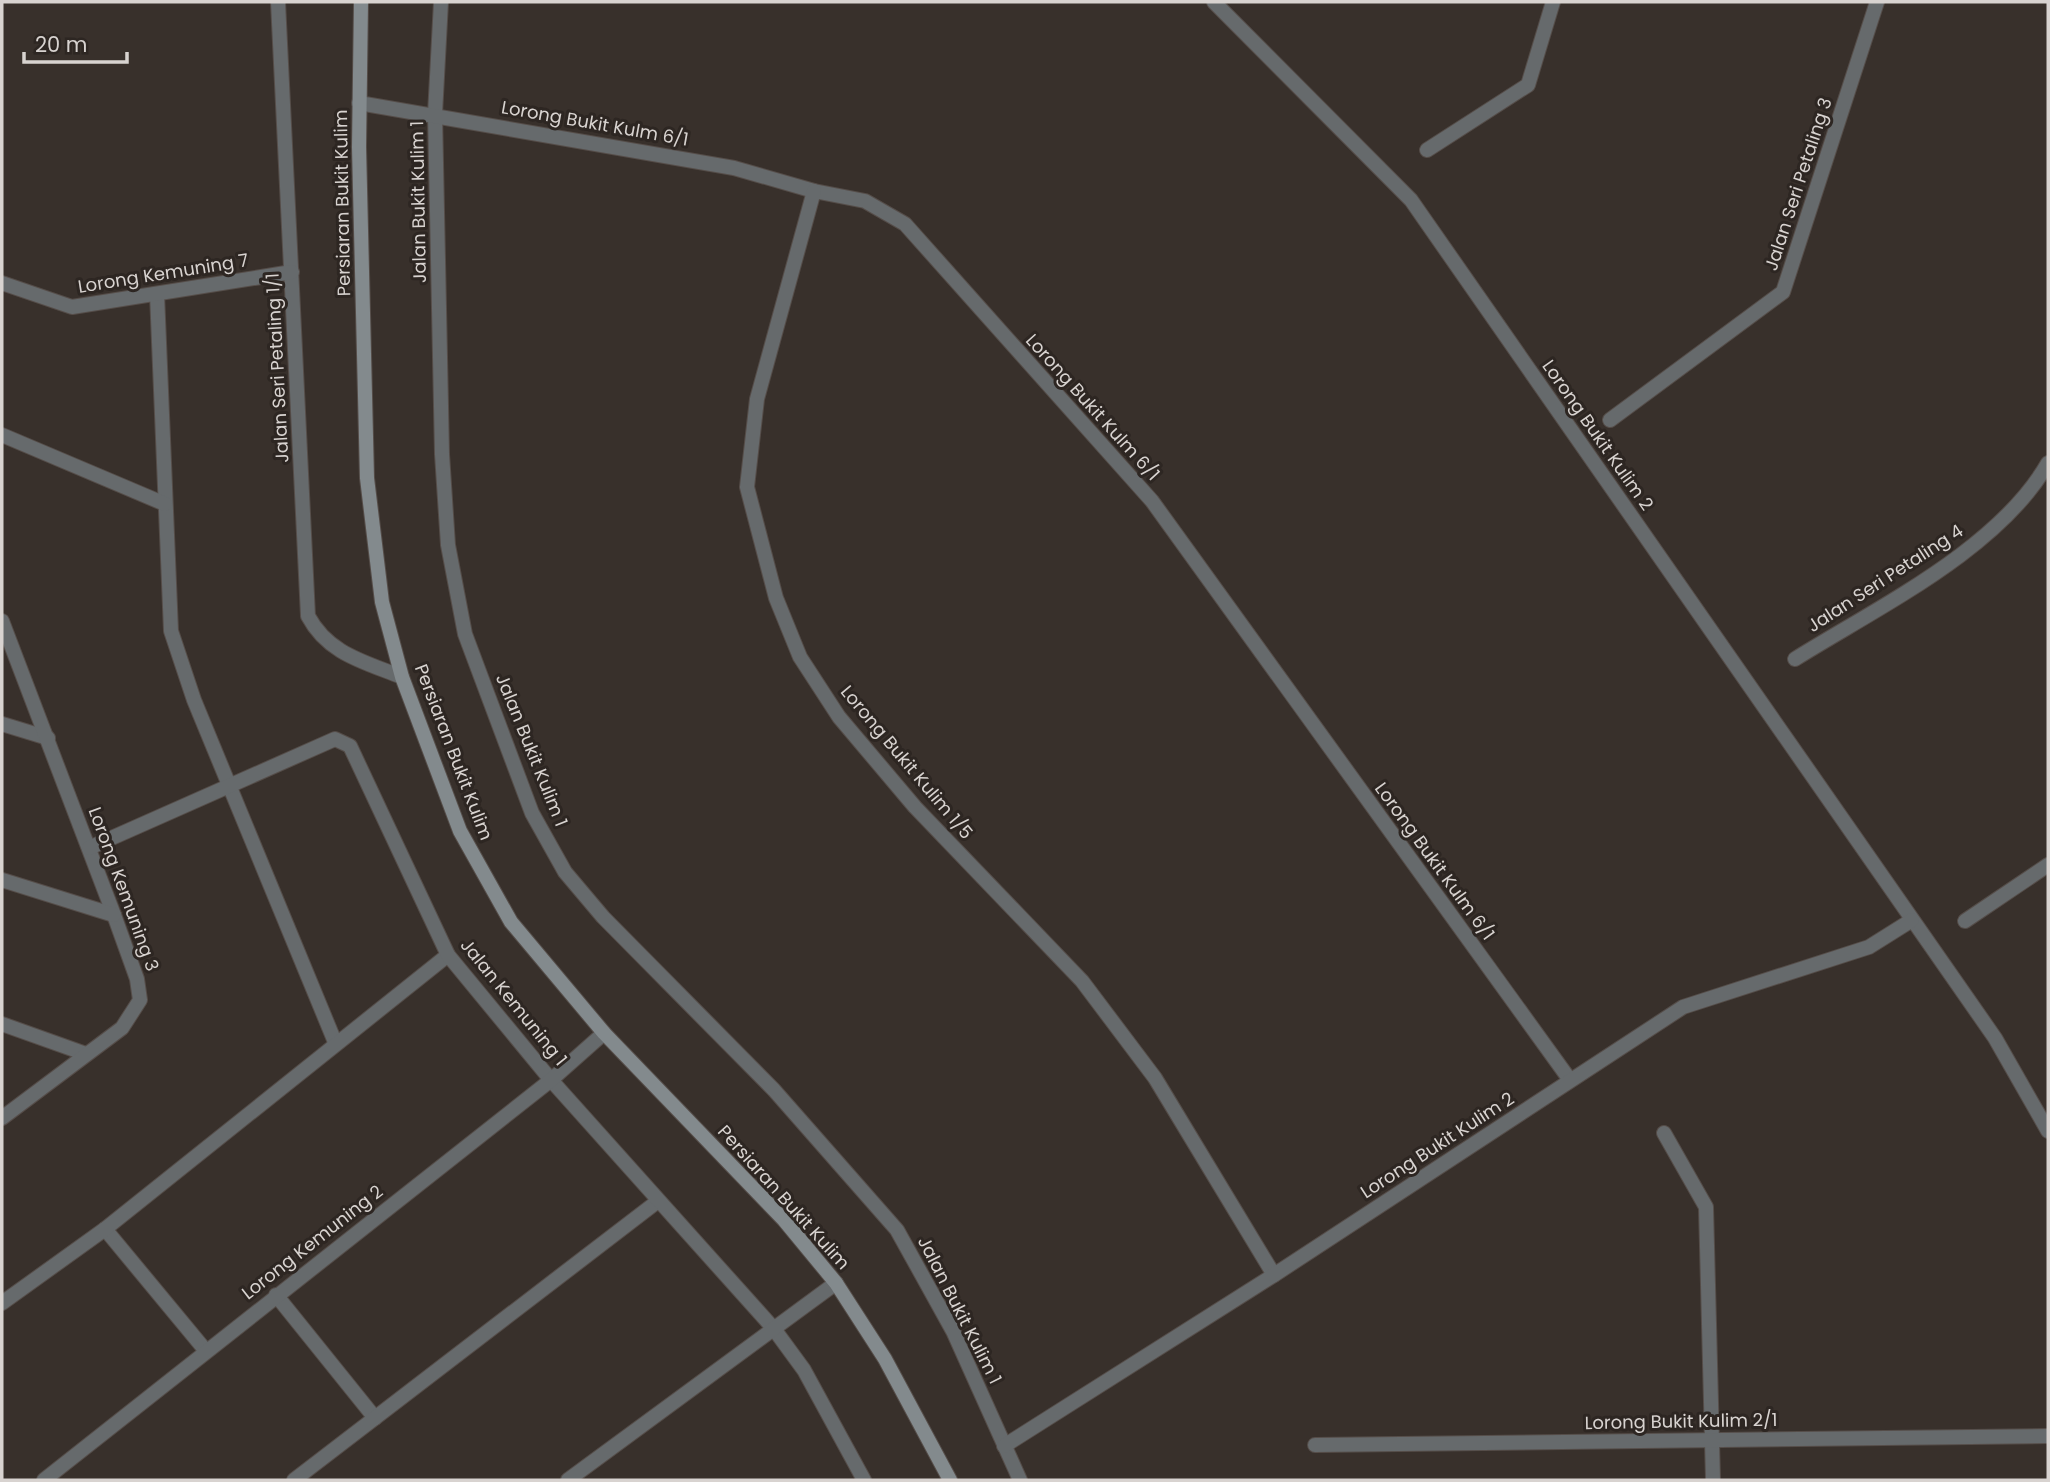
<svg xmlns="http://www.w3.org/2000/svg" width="2050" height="1482" font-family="Poppins,sans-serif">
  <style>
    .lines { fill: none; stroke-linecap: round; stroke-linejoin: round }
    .lane-casing { stroke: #554d49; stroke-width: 16 }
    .street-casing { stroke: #554d49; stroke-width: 16 }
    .secondary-casing { stroke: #554d49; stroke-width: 16 }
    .lane { stroke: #666a6c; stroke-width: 14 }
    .street { stroke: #666a6c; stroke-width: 14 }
    .secondary { stroke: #838a8d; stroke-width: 14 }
    .labels { text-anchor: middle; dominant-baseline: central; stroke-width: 6; stroke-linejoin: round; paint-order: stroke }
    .street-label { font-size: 18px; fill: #d8d3d0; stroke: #2d2622 }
  </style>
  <rect width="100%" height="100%" fill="#38302b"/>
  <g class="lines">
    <defs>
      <g id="lane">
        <polyline points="157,294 171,631 194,700 335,1042"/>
        <polyline points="2,435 165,504"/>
        <polyline points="2,724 48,738"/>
        <polyline points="2,1024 86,1054"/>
        <polyline points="105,1229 206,1351"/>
        <polyline points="276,1295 375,1418"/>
        <polyline points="2,1303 105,1229 448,955"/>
        <polyline points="294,1480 658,1201"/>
      </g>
      <g id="street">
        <path d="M 278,2 L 308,616 C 328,654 365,662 402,677"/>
        <polyline points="441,2 435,114 442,454 448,545 465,634 532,813 565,872 603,917 774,1090 897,1230 953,1331 1020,1480"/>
        <polyline points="1214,2 1411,200 1995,1038 2048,1131"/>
        <polyline points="359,103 734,168 814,191 865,201 905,224 1152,501 1570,1080"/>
        <polyline points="1427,150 1528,85 1553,2"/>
        <polyline points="814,191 757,399 747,487 776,598 800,657 839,717 915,807 1082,981 1155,1078 1274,1275"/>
        <polyline points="2,283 72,307 292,272"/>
        <polyline points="1610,420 1783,292 1877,2"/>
        <polyline points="2,621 114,915 137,979 140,1000 122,1028 2,1118"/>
        <path d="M 1795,659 C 1878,607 1999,549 2048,463"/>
        <polyline points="89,848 335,739 350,746 448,955 551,1080 774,1329 804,1370 864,1480"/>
        <polyline points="2,880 114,915"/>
        <polyline points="1965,921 2048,865"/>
        <polyline points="1664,1133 1706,1207 1713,1480"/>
        <polyline points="1315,1445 2048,1436"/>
        <polyline points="1004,1446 1274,1275 1683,1007 1869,947 1912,920"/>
        <polyline points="44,1480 551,1080 604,1033"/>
        <polyline points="568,1480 836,1283"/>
      </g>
      <polyline id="secondary" points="361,2 359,147 367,478 382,602 402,677 460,831 511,922 604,1033 784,1220 836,1283 885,1359 950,1480"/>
    </defs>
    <use href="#lane" class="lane-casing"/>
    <use href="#street" class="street-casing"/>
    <use href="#secondary" class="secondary-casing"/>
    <use href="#lane" class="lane"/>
    <use href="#street" class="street"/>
    <use href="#secondary" class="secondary"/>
  </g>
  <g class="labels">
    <g class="street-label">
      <text transform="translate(595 123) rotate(10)">Lorong Bukit Kulm 6/1</text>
      <text transform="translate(1798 184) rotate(-72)">Jalan Seri Petaling 3</text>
      <text transform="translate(418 202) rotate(-91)">Jalan Bukit Kulim 1</text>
      <text transform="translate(342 203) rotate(-91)">Persiaran Bukit Kulim</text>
      <text transform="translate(163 273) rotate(-9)">Lorong Kemuning 7</text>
      <text transform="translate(277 368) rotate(-93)">Jalan Seri Petaling 1/1</text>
      <text transform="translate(1093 407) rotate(48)">Lorong Bukit Kulm 6/1</text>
      <text transform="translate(1598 435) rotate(55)">Lorong Bukit Kulim 2</text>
      <text transform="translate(1885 578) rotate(-33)">Jalan Seri Petaling 4</text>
      <text transform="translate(532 750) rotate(68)">Jalan Bukit Kulim 1</text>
      <text transform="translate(454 752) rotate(69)">Persiaran Bukit Kulim</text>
      <text transform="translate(907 762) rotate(50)">Lorong Bukit Kulim 1/5</text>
      <text transform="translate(1435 861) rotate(54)">Lorong Bukit Kulm 6/1</text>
      <text transform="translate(124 889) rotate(70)">Lorong Kemuning 3</text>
      <text transform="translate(514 1002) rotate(51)">Jalan Kemuning 1</text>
      <text transform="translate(1437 1145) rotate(-33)">Lorong Bukit Kulim 2</text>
      <text transform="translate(784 1197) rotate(48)">Persiaran Bukit Kulim</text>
      <text transform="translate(312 1242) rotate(-38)">Lorong Kemuning 2</text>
      <text transform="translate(960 1310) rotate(63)">Jalan Bukit Kulim 1</text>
      <text transform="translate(1681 1421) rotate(-1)">Lorong Bukit Kulim 2/1</text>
    </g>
  </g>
  <rect width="2050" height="1482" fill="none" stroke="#d8d3d0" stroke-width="7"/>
  <path d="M24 52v10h103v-10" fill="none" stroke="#d8d3d0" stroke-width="3.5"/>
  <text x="35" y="52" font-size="21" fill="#d8d3d0" stroke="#2d2622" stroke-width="5" paint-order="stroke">20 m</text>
</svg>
